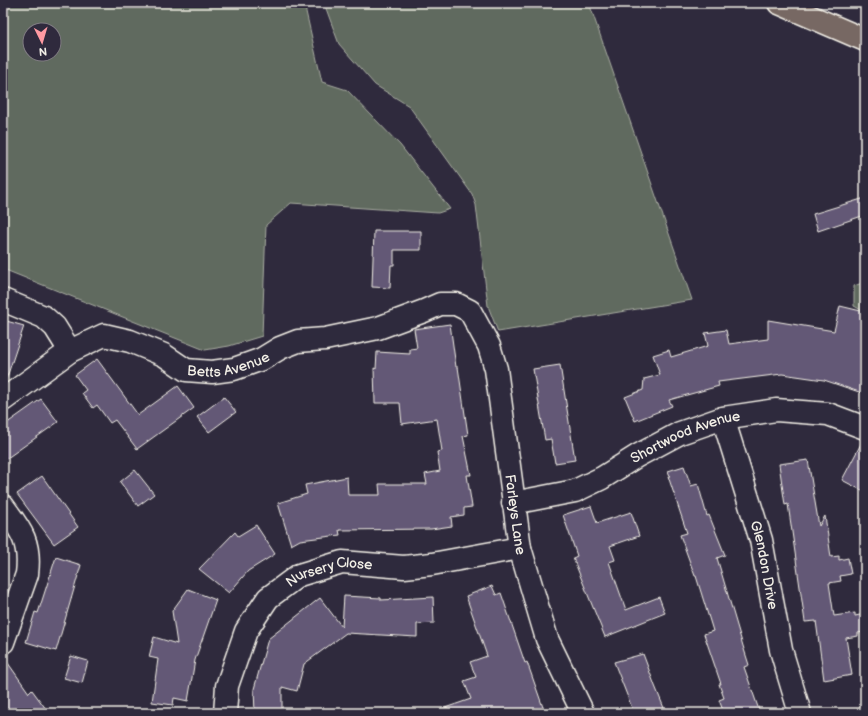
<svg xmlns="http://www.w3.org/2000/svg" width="868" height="716" font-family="'Balsamiq Sans',sans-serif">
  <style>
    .green { fill: #606a5e; stroke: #aaaea3; fill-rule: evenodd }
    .building { fill: #645976; stroke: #f4f1e8 }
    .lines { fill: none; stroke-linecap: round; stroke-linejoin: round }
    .street-casing { stroke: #f4f1e8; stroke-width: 25 }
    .primary-casing { stroke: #f4f1e8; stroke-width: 25 }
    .street { stroke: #2f2a3d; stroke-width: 22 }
    .primary { stroke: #776864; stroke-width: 22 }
    .labels { text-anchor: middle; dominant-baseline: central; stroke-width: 3.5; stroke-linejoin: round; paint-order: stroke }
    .street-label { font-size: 14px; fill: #f4f1e8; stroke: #2f2a3d }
  </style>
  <rect width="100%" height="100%" fill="#2f2a3d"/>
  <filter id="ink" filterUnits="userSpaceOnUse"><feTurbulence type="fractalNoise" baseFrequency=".025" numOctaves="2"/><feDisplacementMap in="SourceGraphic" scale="8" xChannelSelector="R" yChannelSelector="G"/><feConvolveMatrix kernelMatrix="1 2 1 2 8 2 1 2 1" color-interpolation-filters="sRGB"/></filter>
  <g filter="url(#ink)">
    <g class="green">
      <path d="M 3,3 L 304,3 L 322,82 L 347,90 L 400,145 L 450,209 L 438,213 L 291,203 L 266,225 L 262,336 L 229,346 L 205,350 L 3,269 ZM 30,30 L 54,30 L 54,54 L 30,54 Z"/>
      <polygon points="324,3 589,3 692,300 498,332 488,306 476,205 472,194 409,106 375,85 339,44"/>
      <polygon points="865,282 865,312 854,306 854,286"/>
    </g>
    <g class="building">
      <polygon points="865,198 865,215 818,231 813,214"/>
      <polygon points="374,231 421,231 421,250 394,250 394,265 391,265 390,288 372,287"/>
      <polygon points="840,306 865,312 865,394 824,380 782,374 718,382 719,386 669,400 672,406 635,421 625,397 643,390 644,379 660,375 653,355 669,350 671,357 708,346 705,333 726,330 729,344 768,339 768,320 834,331"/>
      <polygon points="3,320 24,326 6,380 3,380"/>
      <polygon points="450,324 456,367 458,367 468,435 463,436 471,475 467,475 472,507 464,508 464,515 451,517 452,526 431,529 339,530 340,535 300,540 291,545 278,503 307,494 305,485 347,477 348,495 380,495 379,484 427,484 425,474 440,471 437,452 442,451 437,419 402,424 400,403 375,403 374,368 376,369 377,352 410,354 410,349 417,348 414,329"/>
      <polygon points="97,359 138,415 178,386 194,408 137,449 115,420 110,423 97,405 93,408 82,393 86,390 75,375"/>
      <polygon points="560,365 575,460 555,463 551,439 545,440 533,369"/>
      <polygon points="224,397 236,412 209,432 197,417"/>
      <polygon points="41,399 58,422 3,461 3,426"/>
      <polygon points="863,440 865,440 865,492 842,480"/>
      <polygon points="808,460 819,526 825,516 831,557 839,556 839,560 848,558 851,574 840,576 841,581 829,583 834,616 855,613 855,616 865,614 865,632 858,633 858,636 846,638 852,675 824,680 816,621 805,622 788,504 785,505 779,464"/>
      <polygon points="684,466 691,486 698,484 707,516 709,515 725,555 717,558 743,646 749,665 744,667 760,713 724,713 719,700 724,698 719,684 721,684 704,634 713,631 696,576 695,576 680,535 687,533 668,476 670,476 668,471"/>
      <polygon points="135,470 154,494 138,506 120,482"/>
      <polygon points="42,476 78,527 54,544 17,494"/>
      <polygon points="591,506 597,523 631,512 639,536 610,546 615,560 609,562 626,610 659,597 665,613 605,637 573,558 577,556 563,515"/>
      <polygon points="256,525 275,554 248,571 229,593 199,569 235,532 238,536"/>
      <polygon points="56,557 81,565 56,651 26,642 35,612 38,613"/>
      <polygon points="492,586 496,595 501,593 525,663 527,662 545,713 439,713 439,710 471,699 464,681 476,677 470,662 487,656 466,596"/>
      <polygon points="188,589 216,600 195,660 188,701 174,698 173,705 152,702 158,659 149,657 154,637 177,644 172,611"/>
      <polygon points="344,596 381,598 381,600 433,597 434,623 417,624 417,637 346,633 304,664 297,691 282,687 282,713 255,713 254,689 268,639 320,598 342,627"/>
      <polygon points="643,654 655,686 666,713 634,713 614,662"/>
      <polygon points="3,656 29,693 32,690 49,713 3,713"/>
      <polygon points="71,656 88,661 82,683 64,678"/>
    </g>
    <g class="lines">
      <defs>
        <g id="street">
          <polyline points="3,300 44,317 55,327 70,351"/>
          <path id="s1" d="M 3,400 L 70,351 L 104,335 L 130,341 L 164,355 L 186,370 L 212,372 L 234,369 L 262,359 L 280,348 L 298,341 L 325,339 L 378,328 L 424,311 L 440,304 L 456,304 L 470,311 L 489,346 L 496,369 L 520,548 L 547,639 L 583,713"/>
          <path id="s2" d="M 723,418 L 761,540 L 781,650 L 800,713"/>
          <path id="s3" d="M 513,503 L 575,491 L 602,478 L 637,456 L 680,433 L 723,418 L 776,410 L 828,414 L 865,428"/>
          <path d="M 3,506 C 21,530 31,542 27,574 L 3,642"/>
          <path id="s4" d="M 225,713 L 227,686 L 246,631 L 268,598 L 299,575 L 342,562 L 404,567 L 432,564 L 520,548"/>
        </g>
        <polyline id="primary" points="779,3 865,40"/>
      </defs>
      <use href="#street" class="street-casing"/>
      <use href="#primary" class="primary-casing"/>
      <use href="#street" class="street"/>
      <use href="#primary" class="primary"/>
    </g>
  </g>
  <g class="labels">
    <g class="street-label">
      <text stroke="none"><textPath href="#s1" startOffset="254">Betts Avenue</textPath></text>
      <text stroke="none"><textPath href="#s3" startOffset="187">Shortwood Avenue</textPath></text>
      <text stroke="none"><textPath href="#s1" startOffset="719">Farleys Lane</textPath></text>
      <text stroke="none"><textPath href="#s2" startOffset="153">Glendon Drive</textPath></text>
      <text stroke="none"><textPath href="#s4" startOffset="194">Nursery Close</textPath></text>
    </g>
  </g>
  <rect width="868" height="716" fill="none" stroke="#2f2a3d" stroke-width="16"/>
  <rect x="8" y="8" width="852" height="700" fill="none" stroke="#f4f1e8" stroke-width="1.5" filter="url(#ink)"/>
  <g transform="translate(42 42) rotate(175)"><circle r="19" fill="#2f2a3d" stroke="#7e7a81"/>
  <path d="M0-3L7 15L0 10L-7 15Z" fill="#ff9aa2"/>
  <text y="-6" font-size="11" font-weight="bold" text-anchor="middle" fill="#f4f1e8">N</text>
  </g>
</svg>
